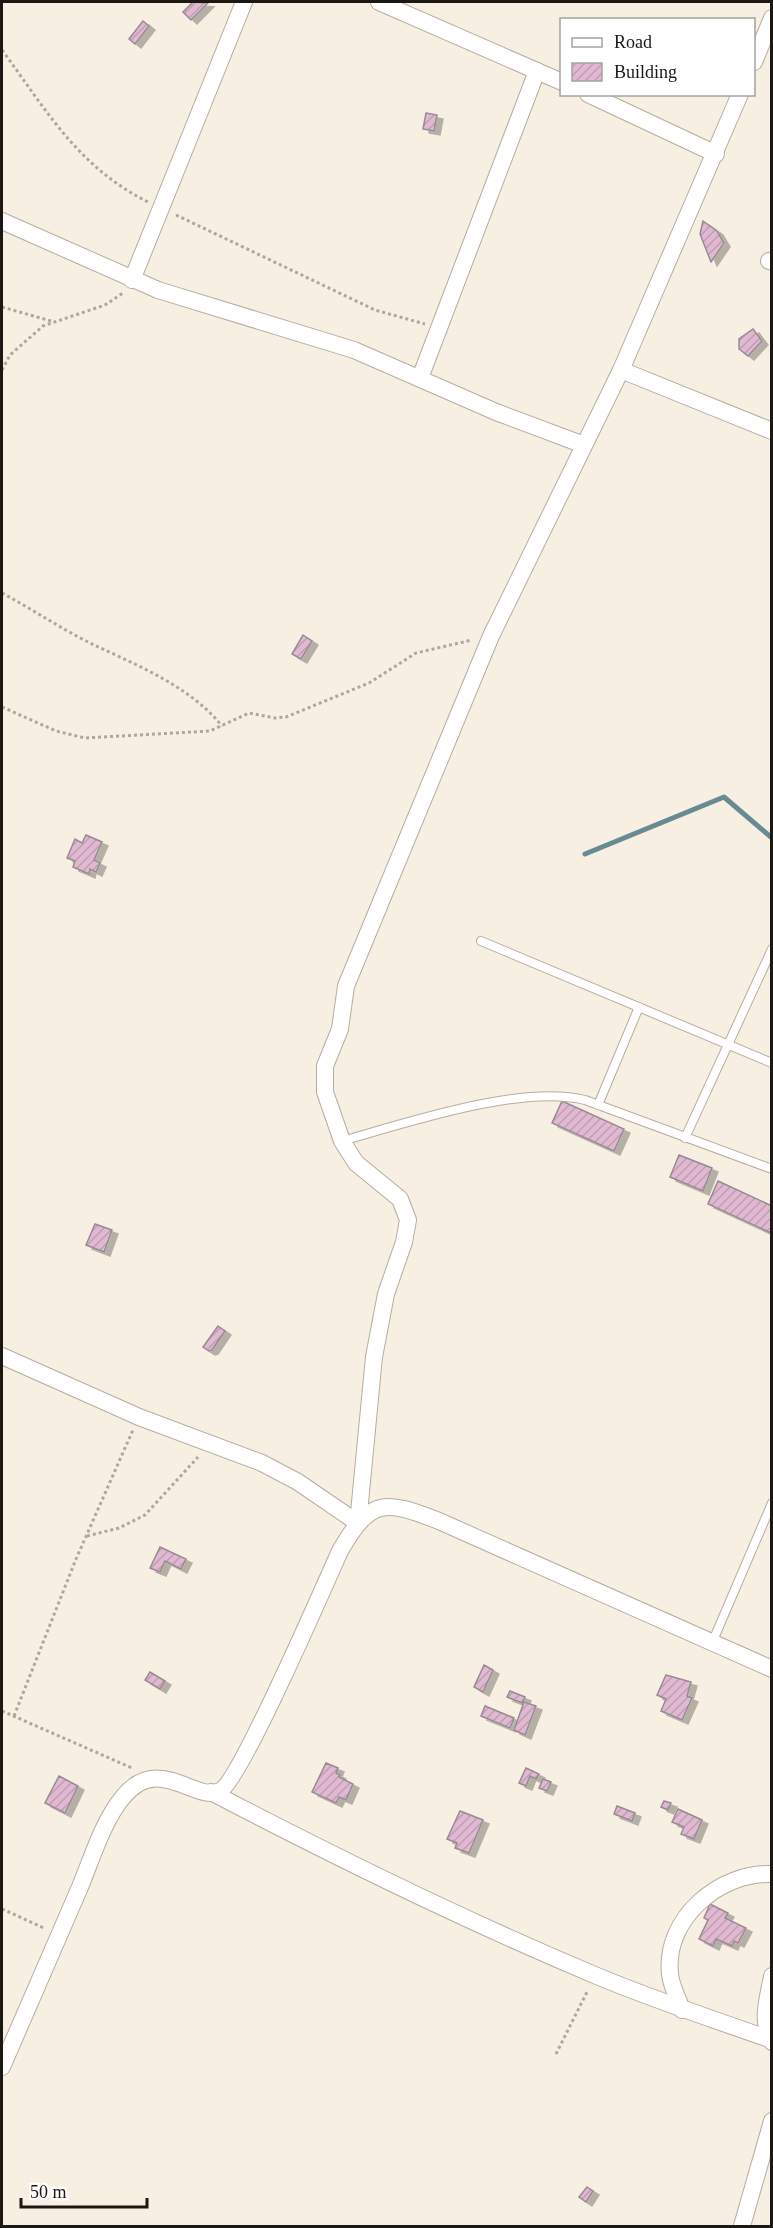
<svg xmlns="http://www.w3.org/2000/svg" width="773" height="2228" font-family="'Times New Roman',serif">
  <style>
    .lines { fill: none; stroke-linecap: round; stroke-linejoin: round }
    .stream { stroke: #688a92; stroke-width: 5 }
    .building { fill: url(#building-hatch); stroke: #978a92; stroke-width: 1.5; filter: url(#shadow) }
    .service-casing { stroke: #b6ada1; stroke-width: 10 }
    .minor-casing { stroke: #b6ada1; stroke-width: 18 }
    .path { stroke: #aea79e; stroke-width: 3; stroke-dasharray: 3 3; stroke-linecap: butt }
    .service { stroke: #fff; stroke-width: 8 }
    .minor { stroke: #fff; stroke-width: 16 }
  </style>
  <defs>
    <pattern id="building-hatch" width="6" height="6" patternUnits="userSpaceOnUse" patternTransform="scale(1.5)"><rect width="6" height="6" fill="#e0b8d2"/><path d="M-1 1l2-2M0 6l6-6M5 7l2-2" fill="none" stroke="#c09db3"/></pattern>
    <filter id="shadow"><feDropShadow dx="6" dy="4" stdDeviation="0" flood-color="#0004"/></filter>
  </defs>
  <rect width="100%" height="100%" fill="#f8efe3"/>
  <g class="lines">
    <polyline class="stream" points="585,854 724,797 772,838"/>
  </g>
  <g class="building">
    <polygon points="193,2 208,3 191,20 183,12"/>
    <polygon points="143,21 149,26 135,44 129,39"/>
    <polygon points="426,113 437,115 434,131 423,129"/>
    <polygon points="703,221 717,231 724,243 711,262 700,234"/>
    <polygon points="753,329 762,341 748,356 739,349 739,339"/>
    <polygon points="303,635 312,641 301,659 292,654"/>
    <polygon points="86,835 102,842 94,860 100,863 96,872 90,869 89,874 73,867 75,861 67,858 75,839 82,843"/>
    <polygon points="562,1101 624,1129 614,1151 552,1123"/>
    <polygon points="679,1155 712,1168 703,1191 670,1177"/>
    <polygon points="718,1181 772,1206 771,1233 708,1204"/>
    <polygon points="95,1224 112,1230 104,1252 86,1245"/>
    <polygon points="218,1326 225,1331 212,1350 209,1351 203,1347"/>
    <polygon points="160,1547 186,1559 181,1569 165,1561 160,1572 150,1568"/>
    <polygon points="484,1665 493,1670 483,1692 474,1687"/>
    <polygon points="150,1672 165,1681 160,1689 145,1680"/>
    <polygon points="666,1675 691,1682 687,1696 692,1698 682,1720 661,1711 666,1699 657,1695"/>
    <polygon points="510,1691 525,1697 522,1703 507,1697"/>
    <polygon points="524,1702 536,1706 525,1735 514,1730"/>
    <polygon points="485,1706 514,1718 510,1728 481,1716"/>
    <polygon points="326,1763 338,1768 336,1773 340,1775 339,1777 353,1784 346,1800 339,1797 336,1803 312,1792"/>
    <polygon points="526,1768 539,1774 536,1779 530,1776 526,1786 519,1783"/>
    <polygon points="59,1776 78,1786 65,1813 45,1803"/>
    <polygon points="543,1779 551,1782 547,1791 539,1788"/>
    <polygon points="664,1801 671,1803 668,1810 661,1807"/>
    <polygon points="617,1806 635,1813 632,1821 614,1814"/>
    <polygon points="678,1809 702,1820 694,1839 681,1834 684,1827 672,1822"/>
    <polygon points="460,1811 483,1820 469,1853 455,1848 457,1843 447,1839"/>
    <polygon points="710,1904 728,1913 725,1918 746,1928 738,1943 734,1941 732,1946 716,1939 713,1946 699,1939 708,1920 704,1918"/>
    <polygon points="587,2187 593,2191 586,2202 579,2197"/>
  </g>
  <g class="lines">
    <defs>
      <g id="service">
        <polyline points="481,941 772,1063"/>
        <polyline points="598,1105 639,1007"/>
        <polyline points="685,1138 772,949"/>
        <path d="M 342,1141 C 406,1123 522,1084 585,1100 L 772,1169"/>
        <polyline points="712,1643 772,1503"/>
      </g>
      <g id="minor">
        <polyline points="379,2 562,82"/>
        <polyline points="754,62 772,18"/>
        <polyline points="588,94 716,154"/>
        <polyline points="2,221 158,290 354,350 496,412 584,445"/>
        <polyline points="769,261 772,262"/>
        <polyline points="132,280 244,2"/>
        <polyline points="621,370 772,431"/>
        <polyline points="420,378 537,71"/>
        <polyline points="2,1356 139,1417 262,1463 298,1482 358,1523 374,1357 386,1294 404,1242 408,1220 400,1199 356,1163 342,1141 325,1092 325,1066 340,1029 346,986 491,636 621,370 740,94"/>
        <path d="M 211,1792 C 337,1858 466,1921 597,1976 C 654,2000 713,2019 772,2040"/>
        <path d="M 772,1976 C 768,1999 760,2020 772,2042"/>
        <path d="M 682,2010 C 678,1998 671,1986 670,1974 C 664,1918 720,1872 772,1874"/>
        <path d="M 2,2067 C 28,2007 54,1947 80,1887 C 92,1858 103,1821 123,1797 C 159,1753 195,1803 220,1791 C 240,1781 325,1584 340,1551 C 371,1497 385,1500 439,1521 L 772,1669"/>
        <polyline points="742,2226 772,2121"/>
      </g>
    </defs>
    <use href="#service" class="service-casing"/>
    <use href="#minor" class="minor-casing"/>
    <g class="path">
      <path d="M 2,50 C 47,111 78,167 148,202"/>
      <polyline points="176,215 375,310 425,324"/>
      <polyline points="2,307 51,321"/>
      <polyline points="2,370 10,355 43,326 105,305 123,293"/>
      <path d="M 2,593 C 30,608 57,626 86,641 C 133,664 188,684 222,726"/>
      <polyline points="2,707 56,731 85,738 210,731 249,713 275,718 286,717 369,683 416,653 472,640"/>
      <polyline points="87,1536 119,1528 145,1515 198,1457"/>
      <polyline points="2,1711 132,1768"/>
      <polyline points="14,1716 76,1559 133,1430"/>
      <polyline points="2,1909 44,1928"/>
      <polyline points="556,2054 588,1990"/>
    </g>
    <use href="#service" class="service"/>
    <use href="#minor" class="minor"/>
  </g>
  <rect width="773" height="2228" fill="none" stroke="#1b1713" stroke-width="6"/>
  <rect x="560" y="18" width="195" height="78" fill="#ffffff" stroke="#a4a2a1" stroke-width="1.5"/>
  <rect x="572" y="38" width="30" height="9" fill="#ffffff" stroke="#a4a2a1" stroke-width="1.5"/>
  <text x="614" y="48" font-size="18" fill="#1b1713">Road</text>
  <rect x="572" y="63" width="30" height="18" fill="url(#building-hatch)" stroke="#a4a2a1" stroke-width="1.5"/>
  <text x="614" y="78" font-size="18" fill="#1b1713">Building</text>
  <path d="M21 2198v9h126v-9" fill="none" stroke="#1b1713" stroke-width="3"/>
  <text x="30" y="2198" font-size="18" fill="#1b1713" stroke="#ffffff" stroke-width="4.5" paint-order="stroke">50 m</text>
</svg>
